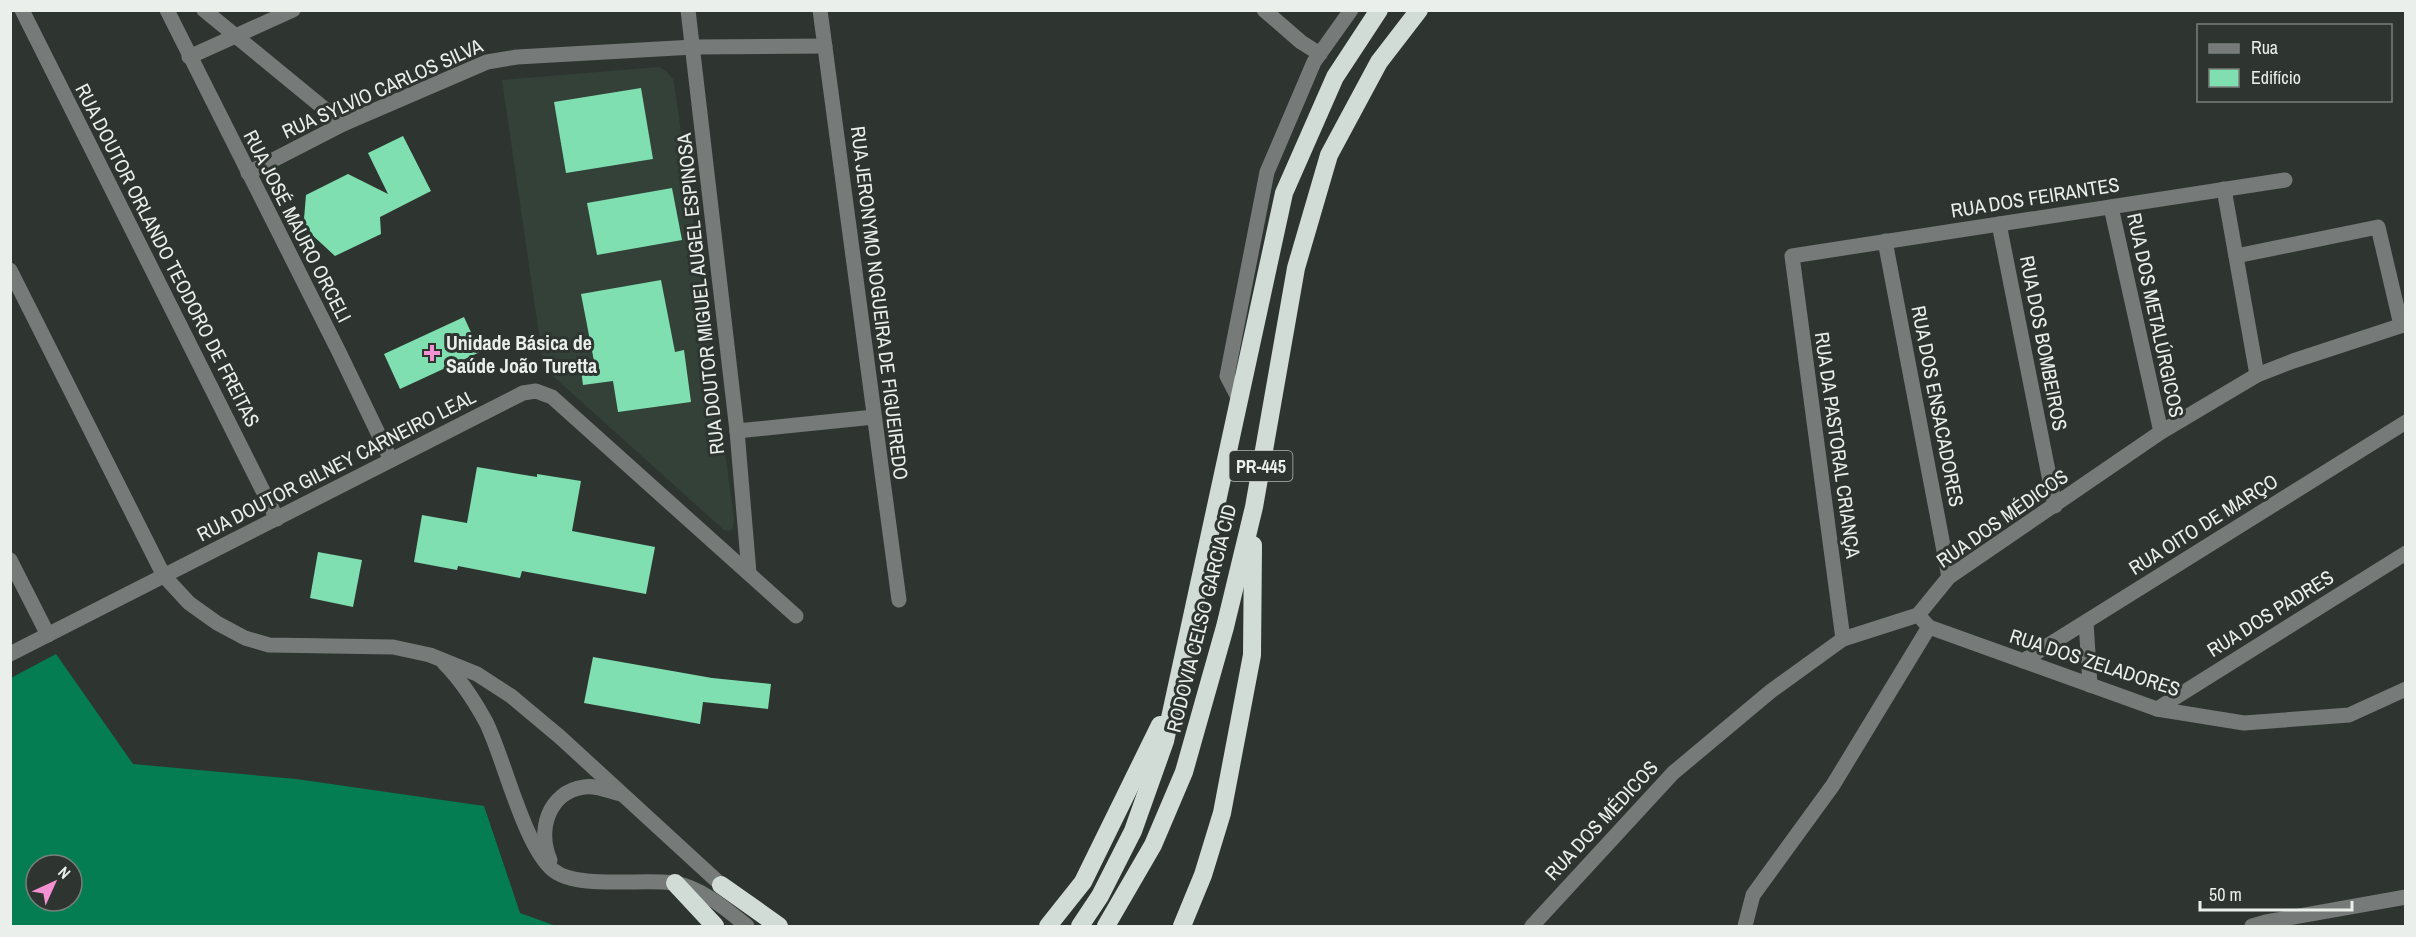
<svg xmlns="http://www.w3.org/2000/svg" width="2416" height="937" font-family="'Archivo Narrow',sans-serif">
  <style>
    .built { fill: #334139 }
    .forest { fill: #057d53; fill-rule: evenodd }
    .building { fill: #7fdfb0 }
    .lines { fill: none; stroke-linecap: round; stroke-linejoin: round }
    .minor { stroke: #767a78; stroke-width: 15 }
    .highway { stroke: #d2dcd7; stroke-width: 18 }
    .poi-dot { fill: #f591d2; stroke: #2e3531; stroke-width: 2 }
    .labels { text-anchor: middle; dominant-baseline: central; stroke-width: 6; stroke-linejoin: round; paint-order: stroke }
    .shield { fill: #2e3531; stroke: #b2b7b4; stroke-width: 1.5 }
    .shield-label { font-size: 18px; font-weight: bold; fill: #eaefec }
    .street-label { font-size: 20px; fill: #eaefec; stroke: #2e3531 }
    .poi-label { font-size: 20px; font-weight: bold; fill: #eaefec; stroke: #2e3531; text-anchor: start }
  </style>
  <rect width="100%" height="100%" fill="#2e3531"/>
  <polygon class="built" points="659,67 666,71 673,79 676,96 734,518 733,528 730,531 724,530 544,368 502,80"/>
  <path class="forest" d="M 56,654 L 133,764 L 296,779 L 484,806 L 520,913 L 556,926 L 11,926 L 11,678 ZM 36,865 L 72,865 L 72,901 L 36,901 Z"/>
  <g class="building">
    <polygon points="641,88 653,159 566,173 554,102"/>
    <polygon points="403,136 431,191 380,217 381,234 335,256 309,232 304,219 306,195 348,174 388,194 368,153"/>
    <polygon points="672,188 682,240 597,255 587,203"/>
    <polygon points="661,280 675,352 684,350 691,402 618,412 613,381 583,385 580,363 594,361 581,294"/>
    <polygon points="464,317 480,352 400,389 384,354"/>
    <polygon points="477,467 537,477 537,474 581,481 572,531 655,547 646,594 522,571 520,578 458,566 457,570 414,562 422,515 467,523"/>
    <polygon points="318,552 362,560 353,607 310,598"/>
    <polygon points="593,657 712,678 771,684 768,709 703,702 700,724 584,703"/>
  </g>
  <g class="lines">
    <g class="minor">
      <polyline points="22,10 277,519"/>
      <polyline points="167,10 339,352 391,460"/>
      <polyline points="204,10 343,124"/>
      <polyline points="688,10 737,431 749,573"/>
      <polyline points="820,10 899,600"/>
      <polyline points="1264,10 1301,42 1320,54"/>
      <polyline points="189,57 293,10"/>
      <polyline points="248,173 343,124 487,62 517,57 694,47 825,46"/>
      <polyline points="2224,189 2257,375"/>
      <polyline points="2111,207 2161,432"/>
      <polyline points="1999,224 2055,506"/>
      <polyline points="1885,241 1949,577"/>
      <polyline points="2236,256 2378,227 2401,325"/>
      <polyline points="10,270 164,576 189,603 217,623 245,638 269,645 393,647 430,655 477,674 511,696 560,737 729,892"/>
      <polyline points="1239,399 1227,376 1267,172 1314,62 1351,10"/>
      <polyline points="737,431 874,417"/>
      <polyline points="10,560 48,635"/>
      <polyline points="1918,615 1929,627 2157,709 2244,723 2349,715 2406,689"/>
      <polyline points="2086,622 2090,685"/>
      <polyline points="1843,639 1792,256 2285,180"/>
      <polyline points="10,654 523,393 536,391 552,397 796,616"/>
      <polyline points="2023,661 2406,422"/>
      <path d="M 444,663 C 461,680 474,700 486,722 C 504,758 524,846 553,870 C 577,890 642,878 674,883 C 702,888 726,909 747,926"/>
      <polyline points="2157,709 2406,553"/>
      <path d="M 550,860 C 537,831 548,792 584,787 C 596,785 609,791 621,794"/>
      <polyline points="1532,926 1673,773 1771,691 1843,639 1918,615 1949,577 2161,432 2257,375 2293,361 2406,324"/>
      <polyline points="1745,926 1753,895 1833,785 1929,627"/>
      <polyline points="2252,926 2266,922 2406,897"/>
    </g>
    <g class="highway">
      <polyline points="675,883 715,926"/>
      <polyline points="721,885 779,926"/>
      <polyline points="1048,926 1083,882 1160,725"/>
      <polyline points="1080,926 1100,896 1133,831 1165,741 1284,193 1335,77 1379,10"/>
      <polyline points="1106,926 1153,845 1184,772 1225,627 1254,507 1296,268 1329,155 1379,62 1419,10"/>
      <polyline points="1182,926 1203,875 1222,813 1252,655 1253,545"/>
    </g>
  </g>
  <path class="poi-dot" d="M429 344h6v6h6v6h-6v6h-6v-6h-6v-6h6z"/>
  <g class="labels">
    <rect class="shield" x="1229.5" y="451" width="63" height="30" rx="4.5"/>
    <g class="shield-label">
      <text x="1261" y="466">PR-445</text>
    </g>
    <g class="street-label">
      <text transform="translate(382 88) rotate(-24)">RUA SYLVIO CARLOS SILVA</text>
      <text transform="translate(2035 197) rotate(-9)">RUA DOS FEIRANTES</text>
      <text transform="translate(298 226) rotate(63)">RUA JOSÉ MAURO ORCELI</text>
      <text transform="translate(168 255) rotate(63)">RUA DOUTOR ORLANDO TEODORO DE FREITAS</text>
      <text transform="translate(700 294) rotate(-96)">RUA DOUTOR MIGUEL AUGEL ESPINOSA</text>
      <text transform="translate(880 303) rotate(83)">RUA JERONYMO NOGUEIRA DE FIGUEIREDO</text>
      <text transform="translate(2156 315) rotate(78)">RUA DOS METALÚRGICOS</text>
      <text transform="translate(2044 343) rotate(79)">RUA DOS BOMBEIROS</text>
      <text transform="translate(1938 406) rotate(79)">RUA DOS ENSACADORES</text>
      <text transform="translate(1838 445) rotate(82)">RUA DA PASTORAL CRIANÇA</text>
      <text transform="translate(336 465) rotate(-27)">RUA DOUTOR GILNEY CARNEIRO LEAL</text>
      <text transform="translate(2002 518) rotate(-35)">RUA DOS MÉDICOS</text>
      <text transform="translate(2203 524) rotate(-32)">RUA OITO DE MARÇO</text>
      <text transform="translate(2270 613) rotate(-32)">RUA DOS PADRES</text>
      <text transform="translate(1201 618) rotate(-76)">RODOVIA CELSO GARCIA CID</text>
      <text transform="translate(2095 662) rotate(18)">RUA DOS ZELADORES</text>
      <text transform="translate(1601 820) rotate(-47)">RUA DOS MÉDICOS</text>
    </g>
    <g class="poi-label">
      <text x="446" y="342">Unidade Básica de<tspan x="446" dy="23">Saúde João Turetta</tspan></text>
    </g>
  </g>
  <rect width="2416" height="937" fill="none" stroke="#eaefec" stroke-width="24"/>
  <rect x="2197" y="24" width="195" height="78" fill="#2e3531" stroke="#797f7c" stroke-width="1.5"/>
  <rect x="2209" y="44" width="30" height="9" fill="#767a78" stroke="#797f7c" stroke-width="1.5"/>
  <text x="2251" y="54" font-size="18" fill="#eaefec">Rua</text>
  <rect x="2209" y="69" width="30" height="18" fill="#7fdfb0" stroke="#797f7c" stroke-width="1.5"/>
  <text x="2251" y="84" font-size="18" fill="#eaefec">Edifício</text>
  <g transform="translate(54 883) rotate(45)"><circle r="28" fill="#2e3531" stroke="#797f7c" stroke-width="1.5"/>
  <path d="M0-4.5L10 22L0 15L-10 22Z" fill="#f591d2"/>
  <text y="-9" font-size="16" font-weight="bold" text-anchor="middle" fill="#eaefec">N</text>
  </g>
  <path d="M2200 901v9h152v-9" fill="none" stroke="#eaefec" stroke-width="3"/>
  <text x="2209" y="901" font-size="18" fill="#eaefec" stroke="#2e3531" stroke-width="4.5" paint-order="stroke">50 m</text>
</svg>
